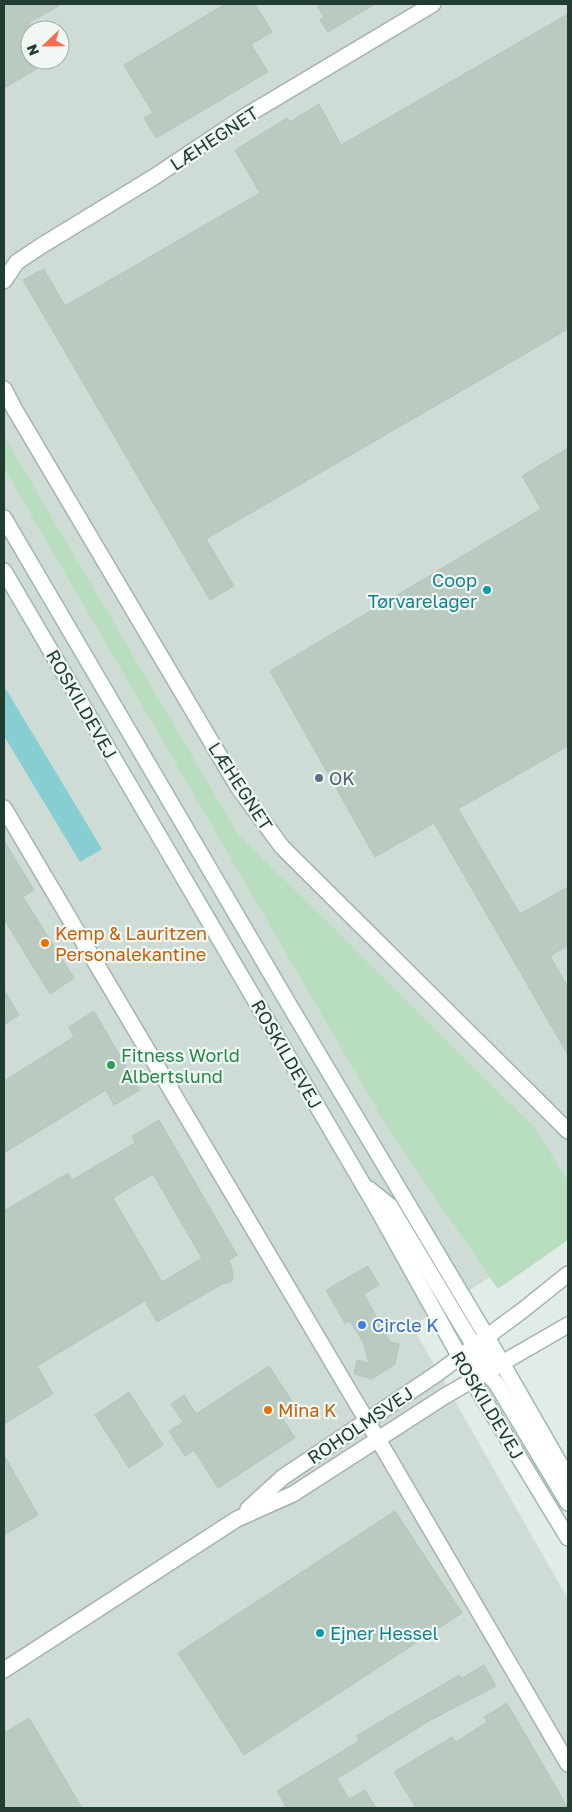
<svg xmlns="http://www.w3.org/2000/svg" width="572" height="1812" font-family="'Golos Text',sans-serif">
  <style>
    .built { fill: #cfdcd5; fill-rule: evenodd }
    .green { fill: #b9debf }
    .water { fill: #87ced2 }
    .building { fill: #b9cac1; stroke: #b3c6bc; fill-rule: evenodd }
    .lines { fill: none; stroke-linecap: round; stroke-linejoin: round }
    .minor-casing { stroke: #a4b4ac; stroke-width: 18 }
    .tertiary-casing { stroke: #a4b4ac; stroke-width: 18 }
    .secondary-casing { stroke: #9fb8ad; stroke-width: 18 }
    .minor { stroke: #fff; stroke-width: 15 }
    .tertiary { stroke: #fff; stroke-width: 15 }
    .secondary { stroke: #fff; stroke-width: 15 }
    .culture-dot { fill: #0f9aa8; stroke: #f1f8f4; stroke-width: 2 }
    .service-dot { fill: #5c6f8a; stroke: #f1f8f4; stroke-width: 2 }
    .food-dot { fill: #e8710a; stroke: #f1f8f4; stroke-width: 2 }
    .leisure-dot { fill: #2e9e5b; stroke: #f1f8f4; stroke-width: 2 }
    .shop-dot { fill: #3f7fe0; stroke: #f1f8f4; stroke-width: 2 }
    .labels { text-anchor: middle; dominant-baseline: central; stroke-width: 4.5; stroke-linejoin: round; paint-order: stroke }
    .street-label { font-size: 18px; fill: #213d32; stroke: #f1f8f4 }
    .culture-label { font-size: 18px; fill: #0d838f; stroke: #f1f8f4; text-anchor: end }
    .service-label { font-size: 18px; fill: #4e5e75; stroke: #f1f8f4; text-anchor: start }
    .food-label { font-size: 18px; fill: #c56008; stroke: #f1f8f4; text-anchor: start }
    .leisure-label { font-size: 18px; fill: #27864d; stroke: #f1f8f4; text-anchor: start }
    .shop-label { font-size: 18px; fill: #366cbe; stroke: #f1f8f4; text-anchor: start }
  </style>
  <rect width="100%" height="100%" fill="#e1ece6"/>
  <path class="built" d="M 4,4 L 568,4 L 568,1228 L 412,1326 L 568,1599 L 568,1808 L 4,1808 ZM 30,30 L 60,30 L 60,60 L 30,60 Z"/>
  <polygon class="green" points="4,436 238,834 535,1128 568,1182 568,1240 498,1289 390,1132 4,468"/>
  <polygon class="water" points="4,686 102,849 80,862 4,736"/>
  <g class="building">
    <polygon points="4,4 62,4 30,22 30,60 52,60 4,88"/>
    <polygon points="225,4 255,4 272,32 251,44 268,72 156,138 144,118 153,113 124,65"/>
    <polygon points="316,4 375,4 328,32 320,20 324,17"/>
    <polygon points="568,14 568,329 206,539 234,586 210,600 23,280 44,269 65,306 260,193 235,150 287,118 290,122 319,104 341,145"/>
    <polygon points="568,448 568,746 458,809 520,914 568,887 568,945 550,956 568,987 568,1055 434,823 375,857 270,671 541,509 522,476"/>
    <polygon points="4,841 34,890 23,897 74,978 50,994 4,919"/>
    <polygon points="4,990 19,1015 4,1025"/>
    <polygon points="94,1011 140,1090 114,1105 106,1090 4,1153 4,1081 74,1037 69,1027"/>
    <path d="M 159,1120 L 237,1255 L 229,1260 L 233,1273 L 233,1279 L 230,1282 L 222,1284 L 157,1322 L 145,1301 L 37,1366 L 53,1394 L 4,1424 L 4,1211 L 68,1173 L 72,1180 L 135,1143 L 132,1136 ZM 153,1174 L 202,1258 L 162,1282 L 113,1198 Z"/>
    <polygon points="368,1266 379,1285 364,1294 390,1342 399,1344 395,1364 372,1379 354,1374 357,1360 369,1363 363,1342 350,1321 345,1323 326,1290"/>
    <polygon points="269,1366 297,1409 282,1418 295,1438 218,1488 194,1450 185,1456 169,1431 183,1422 171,1404 184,1395 196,1414"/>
    <polygon points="129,1392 163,1445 129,1468 95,1415"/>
    <polygon points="4,1455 38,1515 4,1535"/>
    <polygon points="395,1511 462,1613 244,1755 178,1653"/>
    <polygon points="484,1665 496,1686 427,1722 337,1779 349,1799 365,1790 376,1808 287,1808 277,1791 359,1741 356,1736 459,1675 462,1678"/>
    <polygon points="507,1703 568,1808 416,1808 394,1772 452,1737 456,1742 487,1722 484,1717"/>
    <polygon points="29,1718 82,1808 4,1808 4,1733"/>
  </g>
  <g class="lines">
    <defs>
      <polyline id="minor" points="4,808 386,1453 568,1764"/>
      <g id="tertiary">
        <polyline points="4,281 17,262 41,246 154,177 244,117 433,4"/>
        <polyline points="4,389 15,410 238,787 282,847 568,1131"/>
        <polyline points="248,1509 283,1477 438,1373 523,1310 568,1274"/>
        <polyline points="4,1670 237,1519 293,1494 445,1396 568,1325"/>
      </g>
      <g id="secondary">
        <polyline points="4,518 291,1008 487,1337 568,1478"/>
        <polyline points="4,571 378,1210 480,1393 568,1538"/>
        <polyline points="369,1189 390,1206 474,1346 487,1357 502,1363"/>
        <path d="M 460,1356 C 475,1363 485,1370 496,1383 L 568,1503"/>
      </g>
    </defs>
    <use href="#minor" class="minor-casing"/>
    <use href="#tertiary" class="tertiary-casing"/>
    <use href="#secondary" class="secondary-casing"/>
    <use href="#minor" class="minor"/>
    <use href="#tertiary" class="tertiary"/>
    <use href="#secondary" class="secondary"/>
  </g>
  <g class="culture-dot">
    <circle cx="487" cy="590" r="5"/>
    <circle cx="320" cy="1633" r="5"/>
  </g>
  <circle class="service-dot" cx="319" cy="778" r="5"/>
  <g class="food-dot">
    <circle cx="45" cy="943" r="5"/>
    <circle cx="268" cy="1410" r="5"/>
  </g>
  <circle class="leisure-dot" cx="111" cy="1065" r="5"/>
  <circle class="shop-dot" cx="362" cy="1325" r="5"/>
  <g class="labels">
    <g class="street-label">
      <text transform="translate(214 138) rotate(-33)">LÆHEGNET</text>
      <text transform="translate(82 704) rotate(60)">ROSKILDEVEJ</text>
      <text transform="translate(241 786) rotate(57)">LÆHEGNET</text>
      <text transform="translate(287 1054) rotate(60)">ROSKILDEVEJ</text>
      <text transform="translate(488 1405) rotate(59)">ROSKILDEVEJ</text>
      <text transform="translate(360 1425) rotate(-34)">ROHOLMSVEJ</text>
    </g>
    <g class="culture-label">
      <text x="477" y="580">Coop<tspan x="477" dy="21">Tørvarelager</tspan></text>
      <text x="330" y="1633" text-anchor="start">Ejner Hessel</text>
    </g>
    <g class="service-label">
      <text x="329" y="778">OK</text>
    </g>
    <g class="food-label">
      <text x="55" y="933">Kemp &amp; Lauritzen<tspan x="55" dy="21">Personalekantine</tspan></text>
      <text x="278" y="1410">Mina K</text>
    </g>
    <g class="leisure-label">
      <text x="121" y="1055">Fitness World<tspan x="121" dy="21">Albertslund</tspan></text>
    </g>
    <g class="shop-label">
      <text x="372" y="1325">Circle K</text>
    </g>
  </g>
  <rect width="572" height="1812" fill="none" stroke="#213d32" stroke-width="10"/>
  <g transform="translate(45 45) rotate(248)"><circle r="24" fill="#f1f8f4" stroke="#9eada6"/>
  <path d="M0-4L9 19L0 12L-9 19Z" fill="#f56d55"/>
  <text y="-8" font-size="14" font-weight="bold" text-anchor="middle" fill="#213d32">N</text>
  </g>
</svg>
